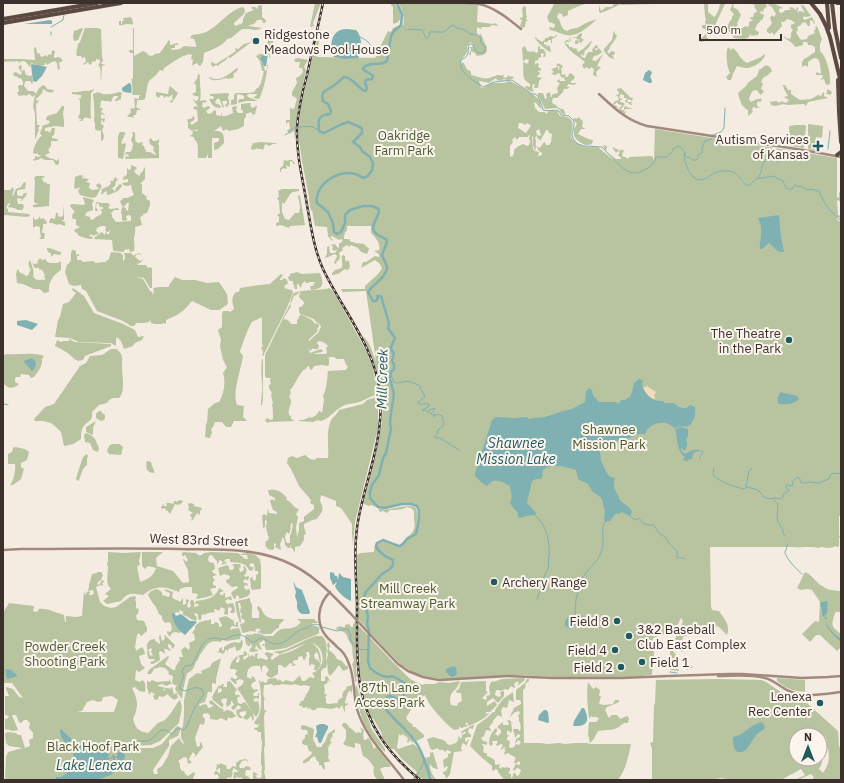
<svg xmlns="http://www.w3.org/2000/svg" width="844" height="783" font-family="'IBM Plex Sans',sans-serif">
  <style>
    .green { fill: #b8c4a0; fill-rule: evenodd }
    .sand { fill: #efdcb8 }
    .water { fill: #7fb0b2 }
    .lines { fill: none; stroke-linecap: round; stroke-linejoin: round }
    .stream { stroke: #7fb0b2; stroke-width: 1 }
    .river { stroke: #7fb0b2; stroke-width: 2.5 }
    .secondary { stroke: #a18a7d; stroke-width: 2.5 }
    .highway { stroke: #5c4a42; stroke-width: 4 }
    .rail-casing { stroke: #3b302b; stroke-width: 2.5 }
    .rail { stroke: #fbf5ee; stroke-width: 1; stroke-dasharray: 3; stroke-linecap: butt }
    .secondary-bridge { stroke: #a18a7d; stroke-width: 2.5 }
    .poi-dot { fill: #1f5a5e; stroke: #fbf5ee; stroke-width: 1.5 }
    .labels { text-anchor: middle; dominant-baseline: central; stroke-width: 4; stroke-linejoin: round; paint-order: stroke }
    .poi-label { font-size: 13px; fill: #3b302b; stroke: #fbf5ee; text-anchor: end }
    .park-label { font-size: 13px; fill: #4a5a2e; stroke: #fbf5ee }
    .street-label { font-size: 13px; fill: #3b302b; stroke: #fbf5ee }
    .water-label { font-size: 14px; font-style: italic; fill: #1f5a5e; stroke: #fbf5ee }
  </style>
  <rect width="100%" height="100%" fill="#f4ebe1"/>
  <g class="green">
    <polygon points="315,3 321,3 313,23 314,26 311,27 310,26 311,22"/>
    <polygon points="391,3 395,3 400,12 401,18 398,22 394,24 393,23 393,7 391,5"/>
    <path d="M 399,3 L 462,3 L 478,5 L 477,22 L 494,24 L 495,23 L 499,26 L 491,25 L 490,27 L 482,27 L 481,29 L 477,27 L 477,33 L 473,33 L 477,34 L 479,37 L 480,33 C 483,37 484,43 487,47 L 486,53 L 483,55 L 477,56 L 475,53 L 471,51 L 471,55 L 469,55 L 471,49 L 470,47 L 473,47 L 472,45 L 474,44 L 470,42 L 467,46 C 469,52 465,55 461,60 L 461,64 L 463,62 L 467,69 L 471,72 L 471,75 C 481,77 484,81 495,76 L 496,76 L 497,75 L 499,75 L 501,76 L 502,75 L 504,75 L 503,77 L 506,78 L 509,75 L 510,77 L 512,76 L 514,78 L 508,80 L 503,79 L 502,81 L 497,80 L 496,78 L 489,83 L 480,81 L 479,81 L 481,86 L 480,87 L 483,88 L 492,83 L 504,83 L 510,81 C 518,85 535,94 540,101 C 540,102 541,107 542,108 L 540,108 L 536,103 L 534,102 L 535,108 L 539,112 L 545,112 L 546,114 L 549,111 L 557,111 L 560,116 C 577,117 572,125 571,137 C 577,147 588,148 598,147 L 612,159 L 614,159 L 605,150 L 603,145 L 607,146 L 606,151 L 616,159 L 622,159 L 618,155 L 620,152 L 618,151 L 616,153 L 612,147 L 621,151 L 622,149 L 624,151 L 622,154 L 623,157 L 625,157 L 628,159 L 629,157 L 651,156 L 653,157 L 653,159 L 654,160 L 655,129 L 837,158 L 837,197 L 839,198 L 839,193 L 840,192 L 841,193 L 841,202 L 837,200 L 837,201 L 838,215 L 841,216 L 841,218 L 837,217 L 837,220 L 841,222 L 841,515 L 839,516 L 839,535 L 840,537 L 839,538 L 839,546 L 838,547 L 834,546 L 834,547 L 829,548 L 821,547 L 818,548 C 811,546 802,548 794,547 L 710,547 L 711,606 L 712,610 L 719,611 C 724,619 731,625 727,635 L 719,627 L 717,626 L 711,631 L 710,634 L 708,634 L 709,629 L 708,626 L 705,625 L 699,626 L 696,635 L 690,634 L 683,637 L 682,640 L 679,640 L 675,642 L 677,630 L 679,629 L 679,627 L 681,626 L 683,621 L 681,618 L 677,626 L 672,630 L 671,635 L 668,635 L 667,633 L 653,638 L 654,656 L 652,674 L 651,675 L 632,677 L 556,677 L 521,675 L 443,679 L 429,677 L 417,674 L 401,665 L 371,634 L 358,619 L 357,556 L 358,554 L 361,553 L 374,552 L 374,547 L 376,546 L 377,543 L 383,540 C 388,541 396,546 401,546 L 407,539 L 406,538 C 408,536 412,534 413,531 C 416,526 414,522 414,518 C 414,516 414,513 414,511 L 411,508 L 407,507 C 402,510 395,510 390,510 L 387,513 L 383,511 L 380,512 L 378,508 C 386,512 399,506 409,506 C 418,506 417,511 418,519 C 418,521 418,523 418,525 C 422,510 418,501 401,504 C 396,504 391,507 386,508 C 383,508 380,507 377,506 L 378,508 L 371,505 L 369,506 L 364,504 L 363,502 C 368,489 370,476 373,463 C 376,453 378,443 380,433 C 387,400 378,364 362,336 C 370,340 372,353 376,361 L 366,291 L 343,292 L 341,289 L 365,289 L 365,286 L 377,275 L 382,269 L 380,264 L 375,260 L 361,268 L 363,262 L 366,262 L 375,256 L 379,257 L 379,254 L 374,251 L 379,250 C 381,243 375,237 371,233 L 371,226 L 347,226 L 347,230 C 344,233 344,236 344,239 L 349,239 L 351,242 L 354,242 L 355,243 L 364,244 L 367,247 L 369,248 L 368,252 L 367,254 L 361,252 L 358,248 L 351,245 L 349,247 L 347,245 L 342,248 L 343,250 L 339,253 L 340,256 L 339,260 L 337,261 L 336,264 L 334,263 L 337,256 L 335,254 C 331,255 329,257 326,258 L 325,257 L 327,254 L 327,247 L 329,246 L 330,253 L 335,253 L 337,250 L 336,250 L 334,251 L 332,249 L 333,246 L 330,245 L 335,244 L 337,247 L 339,248 L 339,243 L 341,243 L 343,240 L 341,239 L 339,240 L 332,236 L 330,237 L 333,240 L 332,241 L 328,236 L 327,227 L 315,226 L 312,210 L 311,211 L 309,200 L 309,197 L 302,161 L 298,134 L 299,120 L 301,103 C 303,99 304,93 305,89 L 319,30 L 321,29 L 319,40 L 317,57 L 375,58 L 381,48 L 380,47 L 388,31 L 391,32 L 393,28 L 400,25 L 407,29 L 409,29 L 403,26 C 405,16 402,12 399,3 ZM 519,123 L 522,123 L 525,125 L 527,123 L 529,124 L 531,126 L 526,133 L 518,128 ZM 539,129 L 541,135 L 540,136 L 537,135 L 537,138 L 539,139 L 540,141 L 547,129 L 549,133 L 552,134 L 551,142 L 549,145 L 546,145 L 545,142 L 543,143 L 540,148 L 536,146 L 539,151 L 542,153 L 542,155 L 538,156 L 539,152 L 535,151 L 533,149 L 532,137 L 533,136 L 533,145 L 535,150 L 536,149 C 535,145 537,142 535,138 L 537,135 L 536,131 ZM 529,135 L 530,135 L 529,138 L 530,141 L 529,145 L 527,146 L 523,144 L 517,147 L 514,150 L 514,153 L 512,157 L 510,156 L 510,146 L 513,142 L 512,140 L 515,137 L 517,140 L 519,137 L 528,137 Z"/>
    <path d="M 554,3 L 588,3 L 579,6 L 568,11 L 568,15 L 563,17 L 562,14 L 559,13 L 557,17 C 562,22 560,29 567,31 L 571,29 L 577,28 L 588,22 L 597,19 C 589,26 577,38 566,35 C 561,34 556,31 550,30 L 549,27 L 554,28 L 555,24 L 549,22 L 547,17 L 553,6 Z"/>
    <polygon points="614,3 653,3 653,4 621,5 619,3 619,5 606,11 600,13 599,11 599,5 601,11 606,7 612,7"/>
    <path d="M 704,3 L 708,3 L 708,12 L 714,17 C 717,15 720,7 720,3 L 725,4 L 716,23 L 715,27 L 712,29 L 712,31 L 713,32 L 718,33 L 707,34 L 706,36 L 709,40 L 702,42 L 699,41 L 699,38 L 702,38 C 705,35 707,33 705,29 L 702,28 L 702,25 L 706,25 L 705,22 L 706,20 L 705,17 Z"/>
    <path d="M 733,3 L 734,3 L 733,7 L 738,10 L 741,15 L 737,23 L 738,25 L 730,33 C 726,29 728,22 732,19 L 732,16 L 734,15 L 733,13 L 730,10 Z"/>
    <path d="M 746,3 L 765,3 L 767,6 L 763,10 L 764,12 L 761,11 L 760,13 L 764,15 L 763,19 L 760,21 L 759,23 L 758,23 L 756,27 L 755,30 L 759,32 L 758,35 L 750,36 L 751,35 L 751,33 L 748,38 L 744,39 L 734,38 L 731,34 C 733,30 738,28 743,28 L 745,26 L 747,27 L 749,26 L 749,22 L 752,21 L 753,20 L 750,19 L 751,17 L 753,17 L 754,13 L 757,12 L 756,9 L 754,7 L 755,5 Z"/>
    <path d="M 771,3 L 773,3 L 783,8 L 779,9 L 779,12 L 782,13 L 786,10 L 791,10 L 789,8 L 792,7 L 796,10 L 797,7 L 799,9 L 797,10 L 798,12 C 800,10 802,11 805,13 L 801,6 L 801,5 L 804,6 L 811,16 L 806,17 L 804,16 L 803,19 L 805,20 L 812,17 L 815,23 L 814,24 L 813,21 L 810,20 L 810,26 L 808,26 L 806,23 L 803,22 L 801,25 L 797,27 L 798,30 L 796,32 L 800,39 L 802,40 L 807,39 L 808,36 L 815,33 L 814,30 L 816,29 L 815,27 L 817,26 L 822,39 L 820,44 L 820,51 C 827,57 831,75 830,84 L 826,85 L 824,79 L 820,80 L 823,77 L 822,75 L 816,75 L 816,73 L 818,72 L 819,74 L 821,73 L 820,64 L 818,59 L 814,58 L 808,62 L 808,67 L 805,65 L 803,67 C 801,64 802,62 804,59 C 809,57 811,54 815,52 L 815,47 L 811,45 L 808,45 L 807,42 L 803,42 L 803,45 L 800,46 L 795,47 C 792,41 787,41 783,36 L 789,39 L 791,37 L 791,33 L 793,30 L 791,28 L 791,25 L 795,23 L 791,20 L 787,19 L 784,22 L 781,22 L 782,26 L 774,35 L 772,32 L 770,34 L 767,32 L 767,29 L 770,26 L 772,23 L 770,18 L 772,15 L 774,17 L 776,14 L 772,7 L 768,5 L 771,4 Z"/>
    <path d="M 261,5 L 262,6 L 262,17 L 266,20 L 265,23 L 263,23 L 262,20 C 257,19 257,20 254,24 L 249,25 L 249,26 L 261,28 L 261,29 L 255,30 L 249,29 L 242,29 L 231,38 L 227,39 C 223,46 211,50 204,53 L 203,62 L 200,66 L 198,65 L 198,64 L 197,63 L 193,65 L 192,65 L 193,60 L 191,59 L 192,55 L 190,54 C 180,56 172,63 164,68 L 163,71 L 160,70 L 156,75 L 150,80 L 148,83 L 145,99 C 142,101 139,99 137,101 L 137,103 L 136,107 L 141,110 L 137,110 L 136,115 L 134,115 L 133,118 L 132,117 L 127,117 L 131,112 L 130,109 L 135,108 L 134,98 L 139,99 L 139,96 L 141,95 L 133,95 L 132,94 C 134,88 131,85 132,80 L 131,80 L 133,78 L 133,53 L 130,53 L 129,50 L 133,50 L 133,28 L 134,28 L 134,56 L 143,51 L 147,53 L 148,55 L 152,56 L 155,54 L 160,53 L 169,40 L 170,41 L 170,44 L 171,45 L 177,43 L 178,43 L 178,45 L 175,45 L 175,48 L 171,48 L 172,50 L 180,49 L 184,46 L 196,47 L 196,44 L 194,39 L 190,38 L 192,35 C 198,34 203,34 208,31 C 221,24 229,10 243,7 L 245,10 L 244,14 L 234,23 L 235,26 L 241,24 L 243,22 L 243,19 L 246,13 L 254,10 L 251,8 L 252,7 L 255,7 L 257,9 L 258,6 Z"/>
    <polygon points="524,6 526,7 526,15 527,16 526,19 528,21 526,21 525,27 522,28 520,26 522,20 520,19 520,18 523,17 522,9"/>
    <path d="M 129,17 L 132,18 L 132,20 L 133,22 L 133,24 C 131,25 130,24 127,24 C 124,24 122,26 119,25 L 119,21 L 121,21 L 121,24 L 122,24 L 122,21 L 124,21 L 123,18 L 125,18 Z"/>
    <polygon points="82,28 83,29 78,40 74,41 73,37 74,31"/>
    <path d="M 85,28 L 97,28 L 101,29 L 102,56 L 103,61 L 101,63 L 102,64 L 106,65 L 102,66 L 101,82 C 100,76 102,69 98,64 L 100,63 L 100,60 L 96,59 L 96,61 L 92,62 L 91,65 L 89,64 L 88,62 L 84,65 L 83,64 L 86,62 L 85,57 L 82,58 L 81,56 L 77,56 L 76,54 L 77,52 L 76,51 L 77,50 L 78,44 L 80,42 Z"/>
    <path d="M 274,28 L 275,28 L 277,30 L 275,32 L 270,58 L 269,57 L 270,54 L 268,55 L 267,53 L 260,58 L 264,66 L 265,71 L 267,70 L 267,65 L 268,65 C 266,77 264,89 259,99 L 253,98 L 257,95 L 257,94 L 248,94 L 247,95 L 248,97 L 258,101 L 246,101 L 238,103 L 239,99 L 244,99 L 244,96 L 242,95 L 237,94 L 237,104 L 231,105 L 231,100 L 234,99 L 234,95 L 236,93 L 249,93 L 254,92 L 256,89 L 259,87 L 261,83 L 264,71 L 262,71 L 260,61 L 256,56 L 260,54 L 263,54 L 267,51 L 267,44 L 271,31 L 273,30 Z"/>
    <path d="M 614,30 L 615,34 L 617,35 C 615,42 610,44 609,50 L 607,51 L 609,54 L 611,51 L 615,52 L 614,55 L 612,55 L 614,58 L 613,59 L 609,57 L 604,51 L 604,49 L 612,40 Z"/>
    <polygon points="582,33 582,35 581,37 581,38 584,40 582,41 581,44 580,42 579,42 577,44 575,44 575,41 577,40 579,41 580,40 579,39 578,40 576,38 570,38 571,41 570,42 569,38 577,37 578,35"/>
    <path d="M 556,35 L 557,35 L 556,37 L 552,39 L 552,43 L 551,43 L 551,40 L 549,40 L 547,42 L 544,42 L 544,44 L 545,45 L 546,44 L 547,47 L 549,45 L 551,50 L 550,52 C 546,50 537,42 535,38 L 536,37 L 537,39 L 541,41 L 541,42 L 545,40 L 545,38 L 547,38 L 551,36 L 554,37 Z"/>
    <path d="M 252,38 L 259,41 L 257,44 L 257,40 L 252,40 L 253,43 L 255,43 L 254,44 L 256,46 L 255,46 L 252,42 L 250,43 L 230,58 L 228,57 C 225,62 221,62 218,66 L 216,65 L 213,67 L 211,65 L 211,62 L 216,64 C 222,60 229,56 236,51 L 235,48 L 238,49 L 244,44 L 251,42 L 251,39 Z"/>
    <path d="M 567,40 L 569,41 L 569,42 L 566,42 L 565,43 L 569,45 L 569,47 L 572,47 L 574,49 L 576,48 L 578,52 C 583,50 587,45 591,41 L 592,41 L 589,47 L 584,52 L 585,53 L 583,56 L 582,54 L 581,55 L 582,57 L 585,58 L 588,52 L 593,52 L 592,50 L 595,46 L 597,45 L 598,47 L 597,49 L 595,48 L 595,50 L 597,50 L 599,48 L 602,52 L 598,55 L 594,56 L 592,60 L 596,61 L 603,54 L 597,66 L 601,67 L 596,72 L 597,77 L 593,75 L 594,70 L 592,67 L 589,69 L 586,67 L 584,69 L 582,65 L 585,62 C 578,56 568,51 564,42 Z"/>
    <path d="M 525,46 L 527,51 L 531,52 L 533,51 L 536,53 L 538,52 L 538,47 L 540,46 L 540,49 L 543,49 C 546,52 546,54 545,57 L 543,57 L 544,54 L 541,53 L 541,58 L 539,57 L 538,60 L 535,61 L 535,65 L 537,63 L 539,64 L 538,67 L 541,69 L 541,71 L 539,70 L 538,71 L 540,73 L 539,75 L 538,75 L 537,77 L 542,78 L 539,81 L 538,88 L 534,88 L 535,84 L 533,84 L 532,88 L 534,92 L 528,90 L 525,87 L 526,86 L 530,87 L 530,84 C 529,83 527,82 525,80 C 522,76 524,69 523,63 L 525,62 L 526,64 L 528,63 L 529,60 L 526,59 L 524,61 L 523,61 L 522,48 Z"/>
    <path d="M 35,47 L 36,47 L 37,53 L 40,54 L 40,56 L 42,57 L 46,55 L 48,57 L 48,55 L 50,54 L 51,56 L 52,51 L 54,50 L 55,52 L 54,55 L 54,58 L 59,57 L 62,59 L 62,62 L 59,62 L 60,69 L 58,70 L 57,63 L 55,61 C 52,62 49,63 47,65 L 45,62 L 45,65 L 40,66 L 31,63 L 30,67 C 27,64 25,58 19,63 L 18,61 C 13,62 9,61 3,62 L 3,59 L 20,59 L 35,60 L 34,49 Z"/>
    <path d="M 728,47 L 731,50 L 733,48 C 739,52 739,59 747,63 L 761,57 L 764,54 L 765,55 C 764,59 762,60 759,63 C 750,69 747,69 737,66 L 733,74 L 731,80 L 728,80 L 726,77 L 730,73 C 727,67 725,53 728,47 Z"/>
    <polygon points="298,58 308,60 304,67 306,70 297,113 295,139 294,131 289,134 288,133 289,132 287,131 290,128 289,122 288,122 286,124 286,120 290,120 290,108 294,109 297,99 295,97 292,96 292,92 297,83 296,78 300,76 303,72 302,68 299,68 300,62 296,62 294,61 295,59"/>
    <polygon points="558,63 563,66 561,69 562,72 561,74 564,75 565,74 566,77 568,77 569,74 571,73 575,77 574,79 570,82 572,83 577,83 574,85 568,84 567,87 570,87 567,89 564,89 563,92 557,98 553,98 552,101 553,104 556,105 557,107 561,109 563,109 565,112 565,115 561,113 560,110 556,108 545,109 538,95 538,93 543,93 545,99 547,98 546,94 550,92 551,97 552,97 552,95 553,94 558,93 557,88 560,83 557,82 557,81 559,79 560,81 566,81 564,79 565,77 563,78 561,77 560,74 558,73 556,75 551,74 554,72 551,69 555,68 556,67 558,67 558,70 559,70 559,68 560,67 558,66 556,66"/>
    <path d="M 21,65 L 22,67 L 21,70 L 23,71 L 24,69 L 26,75 L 30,76 L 32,75 L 33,83 L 32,84 L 30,81 L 26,81 L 25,82 L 24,86 L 28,91 L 33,91 L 37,94 C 36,90 40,88 43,85 L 45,86 L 47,89 L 54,90 L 53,92 C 48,94 46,90 43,89 C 43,94 39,96 36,99 L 36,101 L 38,100 L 39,101 L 36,104 L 37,125 L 39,125 L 40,126 L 38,128 L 39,130 L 38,132 L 35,140 L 35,114 L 33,106 L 35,95 L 32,97 L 31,95 L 29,94 L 26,96 L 25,95 L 19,96 L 17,93 L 19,91 L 18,86 L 20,85 L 23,85 L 23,82 L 21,78 L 20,78 L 19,79 L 18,77 L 14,76 L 13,74 L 15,72 C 17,72 18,74 21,75 L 22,73 L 18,67 Z"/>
    <path d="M 766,65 L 770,67 L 772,71 L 768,75 L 763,78 L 761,82 L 763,84 L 761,89 L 764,91 L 761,95 L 758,92 L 757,90 C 751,90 751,94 749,99 L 751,102 L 757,99 L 759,99 L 761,98 L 762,101 L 757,102 L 757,105 L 758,107 L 762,107 L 756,108 L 753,107 L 752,110 L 753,112 L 748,116 L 748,110 C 741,107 740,100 738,93 L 745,87 L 749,82 L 757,76 L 759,70 Z"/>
    <path d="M 237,68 L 238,69 L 237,71 L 233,74 L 234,76 L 232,79 L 231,78 L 228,79 L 226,78 C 221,80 213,82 209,78 L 209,77 C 212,78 214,79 216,79 C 222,80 232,72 237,68 Z"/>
    <path d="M 198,74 L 200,75 C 199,84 202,92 200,101 L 201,101 L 204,100 L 207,101 L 205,103 L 204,102 L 203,102 L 202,106 L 204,108 L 208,106 L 210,107 L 210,108 L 206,111 L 208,114 L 212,113 L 214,110 L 216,111 L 216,115 L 221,116 L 222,111 L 222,116 L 226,116 L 233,113 L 232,107 L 236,106 L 237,107 L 236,110 L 238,113 L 243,113 L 243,111 L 241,109 L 241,104 L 250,103 L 251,104 L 250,105 L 252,108 L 255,107 L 256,105 L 257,106 L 255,114 L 253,115 L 251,112 L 246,114 L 246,117 L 244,119 L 244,126 L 238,129 L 228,131 L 227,129 L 223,131 L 221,126 L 214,131 C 223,131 224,133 224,143 L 218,149 L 214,150 L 214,143 L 219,141 L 219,138 L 212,138 L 212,158 L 208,158 L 208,154 L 206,158 L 197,158 L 198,157 C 197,151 200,143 194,139 L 194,137 L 189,136 L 192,135 L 193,131 L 196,131 L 198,130 L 197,129 L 196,130 L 192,131 L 188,128 L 188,122 L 187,121 L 188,119 L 191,119 L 193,116 L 195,118 L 193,121 L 190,123 L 192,125 L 194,123 L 197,122 L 198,119 L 197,110 L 194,109 L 193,108 L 195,106 L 198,107 L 197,105 L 193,100 L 194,99 L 195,101 L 197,101 L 199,97 L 197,96 L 195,96 L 192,94 L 196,92 L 196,85 L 194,83 L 197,79 Z"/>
    <polygon points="783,85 785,85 788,90 791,90 791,94 800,100 811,99 818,95 821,96 823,92 824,93 827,93 827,89 831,91 832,93 830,95 825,93 824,94 824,96 828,98 808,102 806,106 804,104 787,105 784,104 775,106 771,105 770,102 776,101 780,103 781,101 786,103 789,100 784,97 788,96 784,89"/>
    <polygon points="170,86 178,93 172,103 170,102 170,101 173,100 172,97 173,94 169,97 166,96 165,98 162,95 160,96 159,98 156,96 156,92 168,94 169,88"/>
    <path d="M 94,88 L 94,90 L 91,93 C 91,102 90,111 91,119 C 88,118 87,116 83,119 L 82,121 L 80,121 L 79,120 L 81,120 L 81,119 L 78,118 L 80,113 L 80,100 L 78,99 L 81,98 L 81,95 L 72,94 L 72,92 C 78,93 83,90 89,91 L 90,90 L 93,90 Z"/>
    <polygon points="621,88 631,98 633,97 632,101 628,99 627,101 628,102 632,102 631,103 632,105 630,105 630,104 626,102 625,101 627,98 624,98 624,95 622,95 621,93 619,98 622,99 622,100 620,100 620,102 622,102 625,104 621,109 621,110 624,110 624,107 627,106 628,108 633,108 630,109 625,109 623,113 626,111 626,112 624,115 620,112 619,109 622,105 618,104 617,102 614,105 618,107 617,108 615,107 613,104 615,101 619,100 618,97 616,95 619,94 619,92 617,90 617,89"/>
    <path d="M 98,92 C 104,96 113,94 120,92 L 122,93 L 121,96 L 121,99 L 117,101 L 115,101 L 115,100 L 118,97 L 118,96 L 114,96 L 113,97 L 111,102 L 108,101 L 104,101 L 103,100 L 101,101 L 100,108 L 103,108 L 101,112 L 104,114 L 105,116 L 102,114 L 101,115 L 101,119 L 104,118 L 105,119 L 104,123 L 102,120 L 101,121 L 101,124 L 104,126 L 102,130 L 104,136 L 103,140 L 101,141 L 101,130 L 98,131 L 95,129 L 95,123 L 94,121 C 95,112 94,104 93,94 Z"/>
    <path d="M 228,93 L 229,94 L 228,97 L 230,106 L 229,104 L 227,107 L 226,107 L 225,105 L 227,103 L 227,101 L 222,101 L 224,107 L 223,108 L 219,98 L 216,100 L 215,103 L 220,105 L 221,108 C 214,108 212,105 209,99 L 213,99 L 214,98 L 213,96 L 210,96 L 210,94 Z"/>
    <path d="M 62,106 L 64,106 L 64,108 L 63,114 L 64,120 L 64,127 L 55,126 L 45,128 L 45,131 L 48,131 L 50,133 L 52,128 L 55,128 L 54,135 L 52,136 L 52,138 L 57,139 L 58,141 L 51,141 L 51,146 L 48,150 L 50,153 L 47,154 L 45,155 C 48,159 54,158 57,161 L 59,158 L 59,164 L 56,165 L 53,160 L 45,160 L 41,158 L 38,160 L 36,160 L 34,161 L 33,159 L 35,159 L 35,156 L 39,157 L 41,155 L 38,155 L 38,153 L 36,154 L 33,153 C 34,146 36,143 40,137 L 42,136 L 40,133 L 42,128 L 42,126 C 46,124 49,125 50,121 L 46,120 L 47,116 L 57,113 Z"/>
    <path d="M 578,117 L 583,121 L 582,127 L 586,129 L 581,129 L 578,134 L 588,139 L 593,140 L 592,144 C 585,147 578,142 574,136 L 574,129 L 577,124 L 573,119 L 575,118 L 577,119 Z"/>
    <polygon points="808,124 823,126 822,138 816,137 815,147 815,150 808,149"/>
    <polygon points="796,125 805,125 806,126 804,148 790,146 789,126"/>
    <polygon points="120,132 124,132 126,134 124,135 124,137 123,138 121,143 123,144 125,143 126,144 123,159 118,158 118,136"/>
    <path d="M 132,132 L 134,132 L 135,133 C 136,138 133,142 139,143 L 142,142 L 143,142 L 142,145 L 144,146 L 145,150 L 147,150 L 145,152 L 150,152 L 155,155 L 156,154 L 153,150 L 154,147 L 150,144 L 149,140 L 151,138 L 153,141 L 156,141 L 159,139 L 159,142 L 158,144 L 159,145 L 159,158 L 125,159 L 126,156 L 129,157 L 128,154 L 125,155 L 126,152 L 130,152 L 132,150 L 133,144 L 131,140 L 133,135 Z"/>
    <polygon points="261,142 275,143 277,144 273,144 269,146 265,144 263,150 261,149 258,149 257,148 256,149 252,150 251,148 253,143"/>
    <polygon points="284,160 288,161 289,160 292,160 294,162 295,164 293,164 293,162 290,161 290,166 289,167 286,165 286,166 287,168 286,169 284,168 281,170 281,172 280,172 280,168 283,166"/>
    <path d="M 131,165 L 136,167 L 137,168 L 134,171 L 136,174 L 140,176 L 140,174 L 143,171 L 144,168 L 145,167 L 145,179 L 140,184 L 142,184 L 142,193 L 147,197 L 146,199 L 150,201 L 150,205 L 147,213 L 143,214 L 143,216 L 140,217 L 142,225 L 135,227 C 136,231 134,236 134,240 C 134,244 135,247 134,251 L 130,252 L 129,249 L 124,250 L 124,252 L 114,251 L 113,250 L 112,240 L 94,239 L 95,237 L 102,232 L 105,235 L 106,231 L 107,234 L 109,234 L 110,231 L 109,230 L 109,232 L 107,232 L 105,230 L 106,228 L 105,226 L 101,226 L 97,228 L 96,231 L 99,233 L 96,235 L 94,234 L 95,235 L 94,236 L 91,234 L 89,236 L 93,237 L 92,239 C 87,239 83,237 79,236 L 77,233 L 75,232 L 74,230 L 80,227 L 76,225 L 76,219 L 73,219 L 72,217 L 73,213 L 75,212 L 70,206 L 70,205 L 73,204 L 84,205 L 85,203 L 83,198 L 84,197 L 94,200 L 92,204 L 93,208 L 93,210 L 87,212 L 85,215 L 86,216 L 90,217 L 90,219 L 92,220 L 94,219 L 96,217 L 100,215 L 102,213 L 102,211 L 100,210 L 104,208 L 99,206 L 99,204 L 97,203 L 96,207 L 98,211 L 95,211 L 96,203 L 97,202 L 102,203 L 108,203 L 110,205 L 108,208 L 111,209 L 118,208 L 119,209 L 118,210 L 114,210 L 111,213 L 112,215 L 112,217 L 116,222 L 131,221 L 131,216 L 129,215 L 126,216 L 127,220 L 124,221 L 122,220 L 122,215 L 121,213 L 122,207 L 126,208 L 126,210 L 128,211 L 129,203 L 127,203 L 124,207 L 122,206 L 120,201 L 122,200 L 123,198 L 127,198 L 134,195 L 132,190 L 131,185 C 128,186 124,187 122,183 L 128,182 L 128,179 L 123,180 L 124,175 L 125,177 L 127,174 L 127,168 L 129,170 L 131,169 Z"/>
    <polygon points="80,175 84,176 84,177 82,176 82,178 89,179 86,182 90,183 89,188 92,190 99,189 99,188 97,187 96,185 99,183 102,186 96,197 92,198 80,195 78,191 80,187 76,189 74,188 75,177"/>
    <path d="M 36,176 L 44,176 L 45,177 L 42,178 L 44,183 L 46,182 L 47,184 L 50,184 L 49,206 C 44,206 38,208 33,207 L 33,205 L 39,204 L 35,203 L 34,201 L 35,181 L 34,178 Z"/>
    <polygon points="115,177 118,180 116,181 115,186 111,189 113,189 115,192 116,188 120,184 122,185 122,186 118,191 108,195 107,195 107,192 106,191 101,195 102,189 109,186 111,183 110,181 113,181"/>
    <path d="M 24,182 L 26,183 L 25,189 L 18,190 L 17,191 L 17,195 L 19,196 L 23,196 L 23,194 L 25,193 L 27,193 L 26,196 L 23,199 L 22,201 L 21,201 L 22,199 L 18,198 L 17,199 L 18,204 L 23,204 L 24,207 L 22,210 L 18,210 L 14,208 L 8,207 L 10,204 L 10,203 L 8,204 L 6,208 L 8,209 L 8,212 L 29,214 L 30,216 L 27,217 L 4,215 C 2,219 5,224 3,228 L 3,190 L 10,190 L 13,187 L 14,190 L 12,195 L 13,196 L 16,189 L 21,187 Z"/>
    <polygon points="282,189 299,189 299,191 293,192 291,193 284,204 282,202 282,212 285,219 289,220 295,213 299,213 300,206 298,196 299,195 300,196 305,225 290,226 289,228 281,225 276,226 276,223 279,222 279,217 277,215 280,213 279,201 277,198 279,197 278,191"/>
    <polygon points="64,204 64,220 62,220 62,221 65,222 65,226 59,224 57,225 52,223 49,223 49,222 51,218 55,219 56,213 58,213 58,216 60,217 63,216"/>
    <polygon points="40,216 40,218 41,219 43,218 47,222 46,224 43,224 43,227 42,232 43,233 45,233 44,239 39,239 41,237 40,231 40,227 36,226 33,228 33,217 35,220 38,219"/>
    <path d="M 47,248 C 53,248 55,251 61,252 L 61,254 L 59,255 L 54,254 L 51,257 L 51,253 L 49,253 L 47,250 Z"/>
    <path d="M 72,250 L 75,250 L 76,252 L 76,255 L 79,254 L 79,256 L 77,256 L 77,260 L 81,260 L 83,262 L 94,261 L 95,263 L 105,262 L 109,259 L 111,252 L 121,253 L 122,255 L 123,255 L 123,262 L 125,258 L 124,253 L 131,253 L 134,256 L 134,255 L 139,253 L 143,256 L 139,254 L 136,255 L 135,257 L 140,261 L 143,259 L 141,262 L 138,264 L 136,263 L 138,265 L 146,265 L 148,268 L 151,267 L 152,269 L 152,288 L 150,288 L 144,278 L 136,277 L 143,279 L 150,291 L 152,292 L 153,295 L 154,290 L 153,288 L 159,287 L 169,287 L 169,285 L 175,277 L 182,280 L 195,280 L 207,283 L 219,282 L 227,294 L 228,304 L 219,310 L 211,310 L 192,301 L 184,310 L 177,315 L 166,320 L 166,324 L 163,323 L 162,324 L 155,324 L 151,323 L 150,320 L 149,322 L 144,323 L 136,323 L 134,326 L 131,326 L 123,321 L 97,311 L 86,291 L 82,289 L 81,285 L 74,286 L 69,284 L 65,272 L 67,265 C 74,260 69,257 72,250 Z"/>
    <path d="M 343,255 L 345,256 L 345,259 L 346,262 L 348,260 C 350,264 351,267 348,270 L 345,269 L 338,274 L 332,275 L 332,273 L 335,270 L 342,268 C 343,263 341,260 342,256 Z"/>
    <path d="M 40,258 L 42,260 L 46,259 L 46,261 L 50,263 L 58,263 L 60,261 L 61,263 L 61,270 C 53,275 48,282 49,292 L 44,293 L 40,289 L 34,289 L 23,284 L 17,283 L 16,274 L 17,270 L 19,270 L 19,272 L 25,275 L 26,276 L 27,276 L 29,274 L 30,270 L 32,271 C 29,268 27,263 30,260 C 31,264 35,271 33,276 C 36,282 40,279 45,280 L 45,278 L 44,277 L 45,275 L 42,270 L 39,269 L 38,267 L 37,268 L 35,268 L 33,265 L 33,264 L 32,262 L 34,264 L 39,263 L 37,262 Z"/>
    <path d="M 297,272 L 302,274 L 320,273 C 324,284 324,289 311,290 L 310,286 L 313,286 L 314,283 L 316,282 L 309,282 L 309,283 L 306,283 L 305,281 L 302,284 L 301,288 L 298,284 L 297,284 L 297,289 L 295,289 L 293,283 L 293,281 L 290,281 L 288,278 L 288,277 L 290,276 L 290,274 Z"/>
    <path d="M 281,274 L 283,275 L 280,279 L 280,280 L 282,280 L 284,278 L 287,280 L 288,283 L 286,285 L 284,286 L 285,288 L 287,289 L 292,290 L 293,293 L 285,312 L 263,356 L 262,356 L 263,352 L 261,348 L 263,346 L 262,344 L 262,317 C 259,319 255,320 252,322 C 250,324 241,347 240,352 L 243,356 C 241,369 232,393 237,405 L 244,406 L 243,417 L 247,421 L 234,421 L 231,427 L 226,427 L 222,422 L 215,422 L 213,427 L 211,429 L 212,432 L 210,438 L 205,437 L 206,424 L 207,423 L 208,409 L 215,403 L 219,402 C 224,394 226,382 223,373 L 227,367 L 223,360 L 220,346 L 221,340 L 218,330 L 222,327 L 222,315 L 223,311 L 228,311 L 230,312 L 234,309 C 232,302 231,297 236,292 L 239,292 L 240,288 L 259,285 L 270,284 L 273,281 Z"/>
    <polygon points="73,288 84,296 94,313 123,324 135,330 138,337 144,336 142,340 135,343 133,346 124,349 121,341 117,337 116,339 116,346 111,343 79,342 70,338 55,337 58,320 60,317 63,304 69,302 76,293 72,290"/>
    <path d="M 329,288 L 332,290 L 337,298 L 368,354 C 368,357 369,358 370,360 C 373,365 373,372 375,377 L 374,378 L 377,384 L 376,386 L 378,393 L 377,395 C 370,396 365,400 359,402 C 353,404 347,403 341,407 C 334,411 329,419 321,421 L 318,420 L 313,422 L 299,421 L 299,420 L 303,420 L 310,417 L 311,418 C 315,416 317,415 319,411 L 320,411 L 322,413 L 324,400 L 323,396 C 327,388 327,379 328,371 L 346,370 L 348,366 L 346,365 L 344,359 L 337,359 L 334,357 L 329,357 L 329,364 L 328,366 L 322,365 L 314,366 L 312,370 L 310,369 L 309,366 L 308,366 C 306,369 303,370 301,373 C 297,378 295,385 290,390 L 291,392 L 289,398 L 290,398 C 293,403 289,406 289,410 C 288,411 289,413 289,415 L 291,416 L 291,419 L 295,421 L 269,422 L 268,423 L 265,421 L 266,419 L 268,418 L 270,420 L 273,419 C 273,415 273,408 272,404 L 273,403 L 271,395 L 272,393 L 269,388 L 269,385 L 271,384 L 270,380 L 271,378 L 267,378 L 265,376 L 265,355 L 290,304 L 291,306 L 284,318 L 284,320 L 286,319 L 290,322 L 291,324 L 297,324 L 297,321 L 300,315 L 302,315 L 312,320 L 315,324 L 316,323 L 319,325 L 319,326 L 317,329 L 318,330 L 316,333 L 309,339 L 309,342 L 311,339 L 318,333 L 321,327 C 320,323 316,323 314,319 L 300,314 L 299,311 L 299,307 L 301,307 L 304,304 L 304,302 L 299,297 L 300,292 L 299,292 L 298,294 L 294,296 L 291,303 L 290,303 C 291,300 292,296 293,294 C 297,289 322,291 329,288 ZM 320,341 L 325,343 L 328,346 L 326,348 L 327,352 L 326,354 L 313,354 L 316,353 L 322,352 L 323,351 L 321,349 L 310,353 L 308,348 L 310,351 L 313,348 L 314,349 L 318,349 L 319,346 L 317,343 L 317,342 Z"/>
    <path d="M 68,339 L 70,339 L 74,342 L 111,344 L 111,346 L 85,356 L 83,360 C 74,363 73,356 66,352 C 63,350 59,348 55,346 L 57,340 L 61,342 L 63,341 L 70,341 Z"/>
    <path d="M 111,349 L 117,349 C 118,351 120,352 121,354 C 123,358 122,362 122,367 C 122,376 126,391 119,398 L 113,398 L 109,400 L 107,403 L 99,405 L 92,412 C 93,421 89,420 84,426 C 81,429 81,435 81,439 L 73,444 L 64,446 L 61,432 L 56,427 L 51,423 L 43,421 L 35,421 L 34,419 L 45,407 L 54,404 L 80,366 L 86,363 L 90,356 L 102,355 Z"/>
    <path d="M 6,354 C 19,355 32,352 44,356 L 42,359 C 43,365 38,372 34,377 L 31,378 L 29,375 L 21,374 L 20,377 L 16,377 L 15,379 L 15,382 L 19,384 C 14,389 8,389 4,384 L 4,355 Z"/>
    <path d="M 262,359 L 263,360 L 263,400 L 262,405 L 261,405 C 261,398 263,390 262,382 C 261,375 261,367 262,359 Z"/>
    <path d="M 377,397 L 378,398 L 378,420 L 379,424 L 355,522 L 353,545 L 352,533 L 352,524 L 341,508 L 336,506 L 336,501 L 321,495 L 320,501 C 325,511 322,511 317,519 L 312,520 L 304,524 L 304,527 L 306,534 L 304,535 L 304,540 L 300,546 L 295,547 L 295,551 L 294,552 L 293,549 L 291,548 L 290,545 L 290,548 L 288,548 L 285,545 L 284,539 L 282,537 L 282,540 L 280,544 L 281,550 L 275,547 L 276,544 L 274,543 L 274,549 L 272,550 L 268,549 L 265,545 L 266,544 L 265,542 L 268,540 L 269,537 L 268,536 L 266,527 L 267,521 L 265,520 L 265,527 L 263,528 L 262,516 L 264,514 L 267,516 L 268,508 L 269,513 L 277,514 L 277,512 L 273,510 L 270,501 L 272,499 L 275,501 L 275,498 L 269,495 L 268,490 C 277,489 281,491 287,498 L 286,499 L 287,500 C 293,503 293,508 299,509 L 296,514 L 298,517 L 296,527 L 297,537 L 299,530 L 299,523 L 304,521 L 304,517 L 314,509 L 314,505 L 310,503 L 311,500 L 299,486 L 291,469 L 287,463 L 288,458 L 292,456 L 297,458 L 305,455 L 310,459 L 315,460 L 316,458 L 328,458 C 329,447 326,434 330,423 C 331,418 337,415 339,410 L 363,404 L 367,400 ZM 291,523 L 293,524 L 291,534 L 290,535 L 290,543 L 287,543 C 285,540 284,536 287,532 L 289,534 L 290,532 Z"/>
    <polygon points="99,411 101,411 102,413 105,415 105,418 104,420 101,421 96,418 96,414"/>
    <polygon points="96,421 93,428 93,435 86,432 86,427"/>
    <polygon points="86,433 91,435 95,439 99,448 98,452 93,450 90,443 85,442 84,435"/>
    <polygon points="112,444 119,444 122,446 123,447 121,455 109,454 107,451 109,446"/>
    <path d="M 15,447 C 19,448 26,448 29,452 L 27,460 L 21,463 L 21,467 L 24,469 L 21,479 L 13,485 L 10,485 C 14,481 16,468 15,464 L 8,464 L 8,454 L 12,452 L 13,448 Z"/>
    <path d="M 87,454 L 88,456 L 87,459 L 87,465 L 83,469 L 79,480 L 78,481 L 76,479 C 77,476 82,458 84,456 C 85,455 86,455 87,454 Z"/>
    <path d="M 147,461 L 148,461 L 151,462 L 152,466 L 154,470 L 154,473 C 147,473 145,468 147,461 Z"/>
    <polygon points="180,500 183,501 182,503 178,505 175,504 170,514 167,510 166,511 165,508 162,509 161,508 163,504 164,504 163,506 167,506 166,503 171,503 172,504 174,503 174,501 176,501 176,502"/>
    <polygon points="190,503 194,504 194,506 202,508 202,509 200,511 200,515 197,513 192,521 191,520 192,518 190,515 193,513 188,510 189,508 188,504"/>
    <path d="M 108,552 L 124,553 L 141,552 L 139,561 L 140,565 L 137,566 L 140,582 C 148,579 153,577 156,568 L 148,566 L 145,569 L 142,566 L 142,552 L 163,552 L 156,558 L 157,566 L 173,571 L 183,583 L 189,582 L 188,570 L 183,560 L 184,559 L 186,562 L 188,560 L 185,555 L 184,556 L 182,556 L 182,554 L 183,552 L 196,553 L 200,556 L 204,553 L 212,552 L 238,553 L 245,559 L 248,559 L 247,555 L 242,555 L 241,554 L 247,553 L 256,555 L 258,558 L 260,559 L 261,567 L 261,588 L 260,589 L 252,590 L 251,588 L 250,578 L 252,577 L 253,578 L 252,579 L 255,581 L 256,579 L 256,575 L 258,574 L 258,571 L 255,571 L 254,564 L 251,563 L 249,565 L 251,567 L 253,567 L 253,570 L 251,571 L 249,570 C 246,562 238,563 230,562 L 230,559 L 226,559 L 224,561 L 227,563 L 221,565 L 223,562 L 220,560 L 219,561 L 217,565 L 217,561 L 215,559 L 212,555 L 209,556 L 208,559 L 209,562 L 214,563 L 215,569 L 212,571 L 212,572 L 217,575 L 213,576 L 213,578 L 215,580 L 213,582 L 213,585 L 216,586 L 216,588 L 214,588 L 210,589 L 213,595 C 208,597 202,598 196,599 L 198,594 L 192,593 L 192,587 L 186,587 L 180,589 L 179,592 C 165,586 155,585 143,595 C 132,593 128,592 121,601 L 107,604 L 103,601 L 109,596 L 105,594 L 111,589 C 105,584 108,574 108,567 L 107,565 L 108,561 Z"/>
    <path d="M 234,564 L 240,564 L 241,567 L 239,568 L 240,572 L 243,571 L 244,569 L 243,567 L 245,566 L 247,571 L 246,571 L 246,574 L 245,574 L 244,576 L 245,577 L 249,576 L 248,581 L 246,579 L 243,581 L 244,583 L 247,583 L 248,586 L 245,585 L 244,587 L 245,589 L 248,590 L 249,588 C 253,597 245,597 239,599 L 239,597 L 237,595 L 236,596 L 236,598 L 234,599 L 231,593 L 233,591 L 238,588 L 237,586 L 232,587 L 226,582 L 226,580 L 229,579 L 230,576 L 224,574 L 220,576 L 218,568 L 227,565 L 229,567 L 229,569 L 231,570 L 234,569 L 234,566 L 231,565 Z"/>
    <path d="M 97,572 L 102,572 L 102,574 L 103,575 L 101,580 L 99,581 L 97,584 L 99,585 L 102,580 L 103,580 L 104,582 L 102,583 L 103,585 L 102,586 L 101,585 L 96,587 L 100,602 L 104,606 L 111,608 L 116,607 L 130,597 L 135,596 L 136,598 L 135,600 L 136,602 L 136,608 L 138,609 L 139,608 L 138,614 L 136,615 L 137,620 L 144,621 L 147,628 L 147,631 L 141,636 L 139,633 L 137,635 L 135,647 L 136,651 L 142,647 L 144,650 L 145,654 L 139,656 L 141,664 L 145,668 L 139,672 L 136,670 L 135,680 L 140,682 L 142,680 C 147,683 145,686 145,692 L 139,691 L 135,687 L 132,688 C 138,700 139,706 133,719 C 136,729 138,731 148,733 L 158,723 L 165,720 L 171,713 L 178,702 L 180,700 L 182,707 L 179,723 L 160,741 L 151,745 L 133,746 L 133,748 L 153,748 L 162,744 L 177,726 L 181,728 L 178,736 L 169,740 L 169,746 L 153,770 L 154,774 L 158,774 L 157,769 L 162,766 L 168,756 L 171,746 L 179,738 L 183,744 L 184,743 L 181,738 L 181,731 L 183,725 L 184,715 L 184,700 L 189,679 L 197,673 L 202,674 L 201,671 L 210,667 L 212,663 L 221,658 L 216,679 L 216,684 L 212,683 L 212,692 L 208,692 L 205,702 L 199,704 L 200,706 L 205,704 L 207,705 L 208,708 L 212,707 L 213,705 L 210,704 L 209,702 L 211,700 L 219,707 L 224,710 L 223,712 L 224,712 L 226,710 C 231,710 233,712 236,716 C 233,718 230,719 228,717 L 227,721 L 221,718 L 217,720 L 210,719 L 210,715 L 207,713 L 203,714 L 203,717 L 205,719 L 204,725 L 200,724 L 195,738 L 197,747 L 200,746 L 200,743 L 201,742 L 203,747 L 195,757 L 195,754 L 193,752 L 190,757 L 189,760 L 192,762 L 188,764 L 187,758 L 184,757 L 178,761 L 180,764 L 180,768 L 182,771 L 184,771 L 185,774 L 188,776 L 194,772 L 195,774 L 193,778 L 195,780 L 5,780 L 6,757 L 8,752 L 23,748 L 9,746 L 6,743 L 5,734 L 7,732 L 16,733 L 18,735 L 21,735 L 25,748 L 30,746 L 29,740 L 33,738 L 33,733 L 29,728 L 30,723 L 27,720 L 24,720 L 21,723 L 19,722 L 16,715 L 12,715 L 18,730 L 13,731 L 5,729 L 5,719 L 7,719 L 9,716 L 5,715 L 5,696 L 9,696 L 6,689 L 6,687 L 13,689 L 19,697 L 23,698 L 12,683 L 4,683 L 3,676 L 4,611 L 9,603 L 34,606 L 33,611 L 37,612 L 39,609 C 48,608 56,613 64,615 L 65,622 L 66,622 L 66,616 L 76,617 L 82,616 L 84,591 L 85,595 L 88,591 L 90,592 L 89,595 L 92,595 L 94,593 L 93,590 L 88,591 L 89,587 L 89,584 L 90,582 L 92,574 L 97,573 ZM 112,696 L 118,700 L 114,712 L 76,712 L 82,711 L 87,702 L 93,700 L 98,702 L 102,701 L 103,697 Z"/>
    <path d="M 805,572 C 810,574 813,578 817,582 C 824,589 832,591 841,591 L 841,612 L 836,612 L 835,613 C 831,626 831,626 841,634 L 841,647 L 837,651 L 820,635 L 816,635 L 810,642 L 802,634 L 815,621 L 819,622 L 820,602 L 812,590 L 808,589 L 801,590 L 797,588 Z"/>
    <path d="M 219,588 L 224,591 L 221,592 L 220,593 L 220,595 L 223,595 L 224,593 L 225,593 L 225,597 L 226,598 L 231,596 L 232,600 L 230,600 L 228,599 L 225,601 L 227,604 L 233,603 C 234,605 236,611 234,613 L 230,613 L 232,609 L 230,607 L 228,608 L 228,615 L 224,614 L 225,609 L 221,607 L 219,611 L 215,609 L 214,610 L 215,612 L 208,613 L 204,615 L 202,614 L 201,620 L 199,620 L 198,617 L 198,614 L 195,613 L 194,614 L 197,618 L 196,621 C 191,620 188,616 183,615 L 183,612 L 180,610 L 179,611 L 180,613 L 177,612 L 174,614 L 174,613 L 180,631 L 181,632 L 179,633 L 176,632 L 172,633 L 170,637 L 167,633 L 167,631 L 170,632 L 172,629 L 171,624 L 169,622 L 165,623 L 162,619 L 162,616 L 159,614 L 156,607 L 152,602 L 148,595 L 151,591 L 157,589 L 162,592 L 162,595 L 169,597 L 170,593 L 165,591 L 165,589 L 173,592 L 172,597 L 174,599 L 177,600 L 180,602 L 183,598 L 183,605 L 186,604 L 186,599 L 189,600 L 187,606 L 189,608 L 191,606 L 190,602 L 191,600 L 193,600 L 195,604 L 194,605 L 194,607 L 198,606 L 199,604 L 196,604 L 195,602 L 196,601 C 206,600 216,598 219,588 Z"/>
    <path d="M 248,598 L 250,598 L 250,601 C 254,605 251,612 252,618 L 259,618 L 259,612 L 257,608 L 258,606 C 262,608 262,611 264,614 C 269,620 277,619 283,619 L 284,620 L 279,625 L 279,628 L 276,629 L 271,634 L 263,634 L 257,632 L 260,631 L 260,629 L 258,629 L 258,628 L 255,630 L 256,632 L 251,631 L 243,633 L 242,632 L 240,624 L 244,623 L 245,620 L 242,619 L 241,617 L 242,614 L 240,612 L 241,607 L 240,603 L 238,603 C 239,608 241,619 241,622 L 240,623 L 237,614 L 235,602 L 241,600 L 247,599 Z"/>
    <path d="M 226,616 L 234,621 L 234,624 L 235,625 L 236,625 L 236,622 L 238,622 L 238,627 L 232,626 L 230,629 L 231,630 L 232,629 L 239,628 L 241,633 L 240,639 L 227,641 L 222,640 L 221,642 C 213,640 208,642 204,649 C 201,653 199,655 198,660 L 196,661 C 195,666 192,672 187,673 L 183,690 L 182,698 L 181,698 L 175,689 L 177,685 L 174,685 L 172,682 L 173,676 L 168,674 L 169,672 L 165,668 L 160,667 L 154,669 L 151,674 L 147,674 L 149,670 L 168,656 L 169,657 L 165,664 L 173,670 L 175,670 L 176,666 L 180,660 L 179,657 L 183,657 L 181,650 L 185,647 L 189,650 L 190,647 L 189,643 L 195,640 L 194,634 L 192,633 L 195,629 L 195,626 L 200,622 L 207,620 L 208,621 L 209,620 L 211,619 L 211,624 L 214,624 L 215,622 L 216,622 L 219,624 L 219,627 L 220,627 L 222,626 L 222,625 L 219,619 L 219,618 Z"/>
    <path d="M 297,619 L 314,619 L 318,623 L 313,623 L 311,624 L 312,625 L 316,626 L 320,628 L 319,629 L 319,633 L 316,635 L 308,638 L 286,648 L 274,650 L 266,650 L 265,647 L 265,645 L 263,646 L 262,644 L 265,644 L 265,642 L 264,640 L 259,643 L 262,650 L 259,649 L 256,645 L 255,649 L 258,650 L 258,651 L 252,652 L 249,651 L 252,646 L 250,643 L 250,646 L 248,646 L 246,644 L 245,638 L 246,635 L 247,634 L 248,635 L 251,634 L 252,635 L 255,633 L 256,634 L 259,633 L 260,635 L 261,634 L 265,636 L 273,636 C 283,624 285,631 295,627 C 296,627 300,623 301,622 Z"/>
    <path d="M 355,621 L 357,653 L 356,670 L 357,676 L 356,677 L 357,682 L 355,681 L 353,666 L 352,665 L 354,660 C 352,656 353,652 352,647 C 352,644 349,642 348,639 C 347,636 347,635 345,633 C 343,631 339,631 336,629 L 337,627 L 341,626 L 342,627 L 345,627 L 345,625 L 349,624 L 351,627 L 353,627 L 353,625 Z"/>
    <path d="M 358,625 L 391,660 L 410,679 L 422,685 L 425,684 L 435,684 L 439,682 L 449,683 L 460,681 C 457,693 447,690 451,705 L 457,706 L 458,703 L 462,701 L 461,693 L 457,693 L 456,691 L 459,689 L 461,682 L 486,681 L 486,691 L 488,692 L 482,698 L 486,700 L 487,698 L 486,696 L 490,695 L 489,687 L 491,682 L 494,681 L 494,682 C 502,677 515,679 524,678 L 525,680 L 517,686 L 519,682 L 516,682 L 514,684 L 515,687 L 514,688 L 511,686 L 508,690 L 505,689 L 501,691 L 499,690 L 496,690 L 495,695 L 498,697 L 501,696 L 500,692 L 504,691 L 504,696 L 498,703 L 493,698 L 487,702 L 487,706 L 493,702 L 495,701 L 497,705 L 490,712 L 486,712 L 486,714 L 490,713 C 484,719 477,722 469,726 L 467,722 L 465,724 L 467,725 L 468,726 L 461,728 L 459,726 L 459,729 L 454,730 C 445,723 428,705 425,695 L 422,697 L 421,699 L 417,699 L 406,718 L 409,722 L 412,724 L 413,727 L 415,727 L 424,735 L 424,737 L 417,741 L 411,735 L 411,733 L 401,725 L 401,727 L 412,738 L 414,742 L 413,743 L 410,740 L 408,743 L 407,742 L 408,738 L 402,734 L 401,736 L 399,734 L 397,747 L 398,749 L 413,744 C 422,749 428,771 430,780 L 424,780 L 422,778 L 420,780 L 412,780 L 417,772 L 402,759 L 394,749 L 391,749 L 382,737 L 382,734 L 373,718 L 372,719 L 371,719 C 367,710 363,697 363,688 L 365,690 L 361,681 L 360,674 Z"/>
    <path d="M 160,634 L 162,641 L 164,640 L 165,638 L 164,636 L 165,635 L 175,645 L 173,649 L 172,648 L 171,645 L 168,644 L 168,647 L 171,650 L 170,651 L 166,649 L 164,649 L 165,653 L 165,654 L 161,651 L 159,652 L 160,660 L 153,664 L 151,664 L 150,662 L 154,661 L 155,659 L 149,659 L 148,658 L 147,650 L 149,651 L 150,656 L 153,655 L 151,652 L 152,649 L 151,648 L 148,650 L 147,649 C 146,643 149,639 155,639 L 156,642 L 158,642 L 158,644 L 160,643 L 159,637 Z"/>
    <path d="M 316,636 L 322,636 C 329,642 326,653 326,661 L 328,655 L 327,650 L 328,649 L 327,644 L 329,642 L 330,647 L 329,648 L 329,650 L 334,654 L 337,659 L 342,661 L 346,666 L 348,666 L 348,669 L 343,671 L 339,665 L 333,673 L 330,676 L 328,673 L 327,662 L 326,668 L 324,668 L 321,671 L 321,681 L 325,681 L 325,677 L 327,676 L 331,682 L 328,680 L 327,684 L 325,684 L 324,686 L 325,690 L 324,693 L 327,695 L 325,697 L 326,699 L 326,703 L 328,704 L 338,703 L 338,700 L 343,697 L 342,695 L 343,693 L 343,692 L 347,688 L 346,687 L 352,685 L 352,695 L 351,691 L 350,691 L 348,692 L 345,702 L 345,704 L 346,703 L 349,704 L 345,706 L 345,713 L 342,705 L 339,709 L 337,707 C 330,711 325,707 317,708 L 315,710 L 312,710 L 310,708 L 307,709 L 308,707 L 303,708 L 302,706 L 300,706 L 299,705 L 301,701 L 303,701 C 304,700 304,698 305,697 C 307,692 309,692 310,686 L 303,685 L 302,686 L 294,684 L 292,685 L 281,684 L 280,685 L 275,685 L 274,686 L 272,684 L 264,685 C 264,690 262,695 265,699 L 264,700 L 264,709 L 267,712 L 265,712 L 264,716 L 265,745 L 264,748 L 265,770 L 264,771 L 266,780 L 253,780 L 253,772 L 256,773 L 258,775 L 255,775 L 258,779 L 259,778 L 261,778 L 262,773 L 261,772 L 262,770 L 262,766 L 261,765 C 261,763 261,761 261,758 C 261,753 262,747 262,742 C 261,738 261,736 261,732 L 258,732 L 257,730 L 255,730 L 254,728 C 257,728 259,727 259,724 L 257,725 L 254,723 C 256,719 259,717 260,712 C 262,704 261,688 259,681 L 260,680 L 261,683 L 263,681 L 265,683 L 267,682 L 268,679 L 275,678 L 279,681 L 279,679 L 283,682 L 286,680 L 293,682 L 299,676 L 300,676 L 302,681 L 305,681 L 307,679 L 310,677 L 313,678 L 315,677 L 312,673 C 329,668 324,642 309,643 L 312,643 L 316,646 L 317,649 L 317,647 C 320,652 321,657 321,662 L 320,663 L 318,654 L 316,652 L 314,655 L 315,659 L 318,660 L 321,665 L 317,670 L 314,670 L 315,665 L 311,664 L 310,666 L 309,665 L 309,658 L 310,657 L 309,652 L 307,652 L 306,653 L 307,655 L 304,661 L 302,656 L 298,657 L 298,660 L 296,660 L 293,661 L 293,663 L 296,665 L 293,666 L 291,666 L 293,664 L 290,663 L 285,668 L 281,665 L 278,665 L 278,674 L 271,678 L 267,676 L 266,674 L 269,670 L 267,667 L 264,665 L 262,667 L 262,673 L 260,666 C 251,665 247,667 247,677 L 251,679 L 252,678 L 251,676 L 254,677 L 256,681 L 252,683 L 251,686 L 254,690 L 257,689 L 258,691 L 255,692 L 253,694 L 254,696 L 258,696 L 258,693 L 259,693 L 259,700 L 258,698 L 253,699 L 255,702 L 258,701 C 260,707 260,713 256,717 L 253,713 L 254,719 L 252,721 L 252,718 L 251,716 L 247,720 L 243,718 L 246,714 L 246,711 L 240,712 L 239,714 L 243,718 L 239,718 L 237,715 L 236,710 L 240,709 L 241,707 L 238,705 L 235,709 L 233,710 L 231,707 L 234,705 L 232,701 L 231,701 L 231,704 L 227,707 L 226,703 L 227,701 L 227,699 L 224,698 L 221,700 L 222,703 L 224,704 L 223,705 L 223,708 L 213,700 L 212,697 L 217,688 L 218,687 L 218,693 L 221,692 L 222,690 L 221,688 L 219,689 L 218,687 L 219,685 L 221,686 L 222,684 L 224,684 L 223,687 L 227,687 L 227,682 L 230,681 L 237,690 L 235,692 L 235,695 L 239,695 L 240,696 L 237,698 L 238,703 L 241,704 L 245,702 L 253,713 L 243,697 L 237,688 L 242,685 L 244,681 L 240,679 L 236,681 L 237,684 L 235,684 L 230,679 L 232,677 L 234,679 L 236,679 L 238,677 L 235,674 L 237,671 L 235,669 L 230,669 C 230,663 233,660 237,656 L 238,658 L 236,660 L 236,662 L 237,663 L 239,662 L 240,658 L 238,656 L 240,655 L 243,655 L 244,652 L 245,651 L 247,653 L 247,655 L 243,657 L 244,660 L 248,657 L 249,653 L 249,657 L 252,655 L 255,657 L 255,654 L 257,653 L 258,654 L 257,657 L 258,659 L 261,658 L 267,660 L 268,658 L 267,657 L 266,655 L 264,654 L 267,652 L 274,654 L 271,657 L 271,659 L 272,660 L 279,655 L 292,651 L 307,643 L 280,654 L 273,652 L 285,650 L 310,638 Z"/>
    <path d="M 241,639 C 244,642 243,646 240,650 L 238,650 L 237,652 L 235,646 L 232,648 L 228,649 L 228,653 L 227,650 L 225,650 L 225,652 L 223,654 L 219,652 L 218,653 L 217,652 L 219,651 L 219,649 L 222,647 L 222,650 L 223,651 L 224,649 L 224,647 C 228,644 234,641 239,643 L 241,641 Z"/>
    <polygon points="687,641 691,646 682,652 678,647"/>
    <path d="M 670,650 L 672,650 L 677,656 C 677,661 679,666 679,671 L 671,670 L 670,669 L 671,661 L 670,658 Z"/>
    <path d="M 777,678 L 805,680 L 805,692 C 793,691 787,689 777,681 Z"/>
    <path d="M 169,679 L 172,684 L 171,684 L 168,685 L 167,686 L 162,684 L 158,685 L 158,686 L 166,688 L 163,690 L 164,691 L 166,688 L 168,688 L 170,689 L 172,687 L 173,691 L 174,694 L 177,693 L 178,698 L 173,700 L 173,699 L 169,696 L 168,694 L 163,697 L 159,696 L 158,698 L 159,700 L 157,699 L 156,700 L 155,700 L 153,696 L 155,694 L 151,692 L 150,694 L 148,694 L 149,693 C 147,690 147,686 147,681 L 150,682 L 152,680 L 157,682 L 169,681 Z"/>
    <path d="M 527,679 L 529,679 L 529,681 L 526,683 L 525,688 L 523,690 L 524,743 L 540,743 L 548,744 L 559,743 L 565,744 L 576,743 L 587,743 L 590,744 L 631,744 C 628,758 626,769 618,780 L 504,780 L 498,772 L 498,770 L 495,769 L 494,771 L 492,770 L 492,766 L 481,757 L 470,746 L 477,725 L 488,717 L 493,712 L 495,712 L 495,710 L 503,699 L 513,692 L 514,702 L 509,700 L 507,708 L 503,707 L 501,711 L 502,715 L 501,717 L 498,715 L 496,717 L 495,719 L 493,720 L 493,722 L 489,727 L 491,730 L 490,731 L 486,730 L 484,736 L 481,738 L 483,741 L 487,742 L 487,744 L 486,745 L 484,744 L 482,744 L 484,748 L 483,749 L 484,753 L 487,753 L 487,756 L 492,758 L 495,761 L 495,764 L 496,765 L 500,764 L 499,767 L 501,769 L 502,767 L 505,768 L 506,767 L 510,768 L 510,771 L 508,773 L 511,774 L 511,778 L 512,778 L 514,772 L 517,776 L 519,775 L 521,770 L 520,769 L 517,768 L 514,771 L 513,769 L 516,764 L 520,765 L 520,762 L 519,761 L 515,764 L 514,762 L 516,758 L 508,753 L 505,755 L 504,752 L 506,751 L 504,749 L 506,748 L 504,747 L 502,750 L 501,749 L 503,745 L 501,744 L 497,746 L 496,745 L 498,741 L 492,741 L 493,744 L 491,746 L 489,744 C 489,737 491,733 496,728 L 497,729 L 497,731 L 495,734 L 498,736 L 501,733 L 501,730 L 497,727 L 503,722 L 503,725 L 508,725 L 509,723 L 507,721 L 508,720 L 511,721 L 512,730 L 511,733 L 509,731 L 507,731 L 507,735 L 509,735 L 507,738 L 507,740 L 510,741 L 509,747 L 511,748 L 514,747 L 516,744 L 519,745 L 521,742 L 518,740 L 515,744 L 516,739 L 520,737 L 520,735 L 518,734 L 515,738 L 515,737 L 513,729 L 519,729 L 518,730 L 520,731 C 521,728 521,724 519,721 L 519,718 L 518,715 L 520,714 L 519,711 L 516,712 L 515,712 L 510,717 C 511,713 513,711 514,708 L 521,704 L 521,702 L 520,700 L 516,700 L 516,690 L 525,683 Z"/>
    <path d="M 718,679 L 761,680 C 770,683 776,690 784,694 C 792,698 802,696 808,704 L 838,731 L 839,746 L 841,750 L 841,780 L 812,780 L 814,777 L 811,774 L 798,780 L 795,780 L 805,775 L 801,769 L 781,780 L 731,780 L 722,778 L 710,780 L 652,780 L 652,749 L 650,743 L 653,742 L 654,705 L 655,704 L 656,680 ZM 796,735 L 820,735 L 820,739 L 824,736 C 827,739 827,741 827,745 C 830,756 830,763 823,773 L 819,769 C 824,761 824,753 820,745 L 820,759 L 796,759 Z"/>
    <path d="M 588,682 L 593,689 L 596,687 L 600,690 L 599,696 L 601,696 L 599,704 L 604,705 L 613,704 L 615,700 L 619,700 L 619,702 L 607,707 L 605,710 L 609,718 L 612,715 L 617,715 L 620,719 L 627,716 L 629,718 L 628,723 L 624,723 C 613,732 611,729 598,731 L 593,740 L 590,743 L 588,734 L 589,722 L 596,722 L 599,719 L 597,717 L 593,717 L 591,716 L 590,718 L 589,718 C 588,708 586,692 588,682 Z"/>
    <path d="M 356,684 C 359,692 361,701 364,709 C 366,715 370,721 371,728 L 385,749 L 385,752 C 376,744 363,726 361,714 L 360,713 L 360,709 L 359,708 L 357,701 L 356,700 L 355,689 Z"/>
    <path d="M 343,723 L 346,723 L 350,728 L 352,729 L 356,733 L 359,732 L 360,733 L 362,732 L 360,727 L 364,730 L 363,735 L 364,740 L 366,740 L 368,738 L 370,739 L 374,749 L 376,747 L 390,765 L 390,767 L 384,767 L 380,769 L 385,780 L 378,780 C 373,776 373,772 374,767 L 368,759 L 363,756 L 360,744 L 355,743 L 355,748 L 347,746 L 343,744 L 346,739 L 346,730 L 342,726 Z"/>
    <path d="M 304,725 L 314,729 L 313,739 L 317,747 L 322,747 L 322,745 L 325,742 L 328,734 L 335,729 L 335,732 L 332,734 L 333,736 L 331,738 L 330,741 L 332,742 C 325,749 330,751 328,758 L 330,761 L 328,762 L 325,762 L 324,763 L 325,768 L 324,770 L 321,765 L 319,765 L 319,762 L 316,760 L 316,758 L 314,756 L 310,759 L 309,761 L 305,763 L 303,763 L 303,761 L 311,755 L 312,752 L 309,751 L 307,745 L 304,745 L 302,743 L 302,741 L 305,738 L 305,735 L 308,734 L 307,730 L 303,730 L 301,729 L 301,726 Z"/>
    <path d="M 473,725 L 474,725 L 473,729 L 469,728 L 468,732 L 471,735 L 471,737 L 468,737 L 465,738 L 465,741 L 466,742 L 469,739 L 466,747 L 466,745 L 463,743 L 462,744 L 461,749 L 463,751 L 454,752 L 450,774 L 447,778 L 446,778 L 445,775 L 443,774 L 443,772 L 446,771 L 448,767 L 447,766 L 444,768 L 443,760 L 448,757 L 448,754 L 451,753 L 450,751 L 447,750 L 445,752 L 443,750 L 439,750 L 438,748 L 432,750 L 430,748 L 427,739 L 434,737 C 439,740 445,738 447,744 L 450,745 L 456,743 L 458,740 L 458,737 L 459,736 L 460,739 L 462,737 L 462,735 L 466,733 L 466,732 L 464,732 L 461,734 L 462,731 Z"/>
    <path d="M 430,751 L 431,753 L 433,752 L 438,769 L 436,769 L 435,768 L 433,768 L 430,764 C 429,770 433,776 437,780 L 433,780 L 429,771 L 424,758 L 425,757 L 427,759 L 427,757 L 430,757 Z"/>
    <polygon points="246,759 248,761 247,762 246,760 242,761 239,766 240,768 244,768 246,766 250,767 251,770 246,770 245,775 249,777 250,780 246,780 246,779 242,779 242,777 240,778 237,777 234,779 233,776 234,775 234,772 238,772 238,771 234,768 233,769 232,772 233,773 231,778 228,777 226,780 217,780 219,777 217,774 214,775 215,771 217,771 220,774 220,768 219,768 217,770 216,770 217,764 219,765 221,763 224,765 226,765 227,769 230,769 231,767 232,768 232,766 236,767 236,763 240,760"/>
  </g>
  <polygon class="sand" points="647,386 656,392 654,396 655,398 654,400 650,398 643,388"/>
  <g class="water">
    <polygon points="50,20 52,21 52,24 24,24"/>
    <path d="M 347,29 L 356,30 C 362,35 363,51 358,58 L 345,59 L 334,57 C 330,51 330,37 337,32 C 339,30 343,29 347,29 Z"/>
    <polygon points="266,53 268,54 266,66 264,66 260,58"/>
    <polygon points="32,64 47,67 42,76 36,82 33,81 31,65"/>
    <polygon points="649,70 652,72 650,78 651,78 652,82 651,83 649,83 643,80 645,73"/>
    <path d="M 129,83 L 130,83 C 132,86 132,89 131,93 L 124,92 L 122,90 L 122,88 Z"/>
    <path d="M 779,215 L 781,237 L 784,252 C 776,253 775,247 769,243 L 762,249 L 760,249 C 759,242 762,236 761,228 C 761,225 759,221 758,218 Z"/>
    <polygon points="26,320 38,324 32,330 17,325 17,321"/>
    <path d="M 32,358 L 36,362 C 36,365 35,369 32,371 L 24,362 L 24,361 Z"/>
    <path d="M 639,379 L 642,380 L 643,379 C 639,391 652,402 663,401 L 665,403 L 674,403 L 679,407 L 683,408 L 686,408 L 690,405 L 695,407 C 696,415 694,423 687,427 L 681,426 L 681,427 L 688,429 L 688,436 L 686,440 C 688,442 687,449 685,450 L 683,450 L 681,447 L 681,450 L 683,453 C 687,454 687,453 690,451 C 694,449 699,450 702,451 L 693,452 L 695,453 L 692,454 L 693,456 L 692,459 L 688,460 L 688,462 L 689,462 L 688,463 L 687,460 L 684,461 L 683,459 L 685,457 C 676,451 678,438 675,429 L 680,427 L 681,426 L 674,428 C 666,419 649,422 645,434 L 638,434 L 627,439 L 622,440 L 602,445 L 600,452 L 601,461 L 608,475 L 611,477 L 615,478 C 612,486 615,490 619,497 C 619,498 619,499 620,500 C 624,505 629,505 632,512 L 630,516 L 621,512 L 620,514 C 614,512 613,518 610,521 L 605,522 L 604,518 L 605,512 L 602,499 L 600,497 L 592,491 L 588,484 L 578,479 L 576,470 C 567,467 551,463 543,470 L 542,478 L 541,479 L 536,479 L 532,481 L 527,503 L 536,513 L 535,515 L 526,516 L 520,518 L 518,517 L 518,513 L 512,506 L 510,503 C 513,498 511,492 510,486 C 506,484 498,479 493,481 C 492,481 488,485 487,486 L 482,483 L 475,476 L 475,473 L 492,420 L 496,417 L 514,418 L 527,417 L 529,419 L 531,419 L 532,418 L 545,417 L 563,411 L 572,409 L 585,402 L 586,392 L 589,388 L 592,390 L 593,395 L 599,402 L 616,402 L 617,403 L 619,404 L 621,400 L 625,400 L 629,397 L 630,397 L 632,392 L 634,383 Z"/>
    <path d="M 781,392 C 786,394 792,394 797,396 L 799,399 C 794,404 785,405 779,404 C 777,400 777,396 781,392 Z"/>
    <path d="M 330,572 L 334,573 L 335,576 L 337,576 L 338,580 L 339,573 L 343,577 L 351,579 L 351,601 C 346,599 337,592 335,586 L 337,582 L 333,585 L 330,578 Z"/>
    <polygon points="293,582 294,583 296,587 302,590 310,612 309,614 302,614 299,612 297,608 297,602 295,596 296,592"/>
    <path d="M 827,601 L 828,603 C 826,608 830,612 824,616 L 827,618 L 827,619 L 825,619 C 826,627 835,635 841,639 L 841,642 C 834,635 825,629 825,618 L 822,615 L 822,610 L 820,603 L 822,602 Z"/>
    <path d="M 174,613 L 176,616 L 181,614 L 190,621 L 194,621 L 197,622 L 185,635 C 178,630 173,623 172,614 Z"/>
    <path d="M 581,615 C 584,617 586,621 585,624 L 576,624 L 571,629 L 565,626 C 564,615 573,616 581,615 Z"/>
    <polygon points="454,666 456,668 457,673 455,676 451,677 446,672 446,669"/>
    <polygon points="5,669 11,670 18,676 7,679"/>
    <path d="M 582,708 L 584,708 C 590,720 588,727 573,726 L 574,721 Z"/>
    <polygon points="544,710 546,710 548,712 549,722 548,723 538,720 539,715"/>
    <path d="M 761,722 L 763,723 L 765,727 L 764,729 L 757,734 L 746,750 L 742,752 L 737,752 C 733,748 733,742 733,737 L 740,735 L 752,726 Z"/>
    <polygon points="320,724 324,724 328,726 328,728 324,736 321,743 319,743 317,737 315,737 317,732 316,726"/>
    <path d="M 61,729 C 69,738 80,745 90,751 L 95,750 L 107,744 L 107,749 L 106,750 L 107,753 L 109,754 L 108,758 L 110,763 L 109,764 L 109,767 L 111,768 L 113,774 L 97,780 L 55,780 L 56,777 L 61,777 L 70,771 L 72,771 L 73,770 L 72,769 L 76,763 L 72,751 L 61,737 L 60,730 Z"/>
    <polygon points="122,751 125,755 124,760 119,761 117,758 114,758 116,760 113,760 113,758 112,755 115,755 114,757 115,757 117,756 117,753"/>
  </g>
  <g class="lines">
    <g class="stream">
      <path d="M 401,25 L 407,29 L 422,30 L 426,38 L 428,38 L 430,32 C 436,31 442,34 447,30 L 448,28 L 453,25 L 454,25 L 455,27 C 461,30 464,28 470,34 L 477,34 L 480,37 L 481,40 L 480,41 L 485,47 L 486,50 L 482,53 C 476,54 475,48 473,44 L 469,44 C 467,52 471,55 461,60 C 458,74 474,80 483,87 L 494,82 L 512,80 L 528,91 L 532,94 L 535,94 L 538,96 L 542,106 L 543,110 C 548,112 553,109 559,111 L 561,115 L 569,116 L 574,121 L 574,124 L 572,136 L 574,140 L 578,144 L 584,146 L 602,147 C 606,152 611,156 615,161 C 625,170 632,178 646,169 C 651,167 655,162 656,157 L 667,157 L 672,152 L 673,149 L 678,146 C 680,147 682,148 683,150 C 686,154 684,152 684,156 C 684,161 689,173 692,176 C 703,185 707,176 715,173 C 718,171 724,171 727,171 C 739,170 740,183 749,186 L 756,179 L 773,176 L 783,181 L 786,188 L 788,189 L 792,189 L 795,185 L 796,185 L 798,187 L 800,186 L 807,190 L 811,189 L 819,191 C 825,206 829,210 841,221"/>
      <polyline points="51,27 63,20 64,15"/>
      <polyline points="51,35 51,32"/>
      <path d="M 360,37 C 376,43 367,54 390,46"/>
      <path d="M 299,127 C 305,127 311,125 316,129 L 319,129"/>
      <path d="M 285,135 C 289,133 292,129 295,127"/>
      <polyline points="713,135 721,132 724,128 725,108"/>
      <polyline points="828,149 830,131"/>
      <polyline points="685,153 686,157 690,158 692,160 696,160 698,158 698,155 702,153 702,148 705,141 709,140 712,138"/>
      <polyline points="774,159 779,163"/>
      <polyline points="765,160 769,158 773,157 774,158"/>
      <polyline points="761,171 762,166 765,161"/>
      <polyline points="758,178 761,172"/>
      <polyline points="391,375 394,382 397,383 407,381 419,385 425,397 418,402 419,404 429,404 428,407 422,410 423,411 425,410 429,413 429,410 435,408 435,409 431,414 432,415 435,414 434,417 437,414 442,416 444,424 443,426 438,430 437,434 435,437 435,438 440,438 459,450"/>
      <polyline points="3,407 4,404 5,404 8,405"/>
      <polyline points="700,459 699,458 703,452 702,451"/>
      <polyline points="714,468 713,475 716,478 725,483 740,488 744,489 747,487 758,490 764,497 769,499 774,498 781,499 783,497 783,494 789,491 789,490 786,488 787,484 790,486 793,485 792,482 798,477 800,479 801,483 805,483 809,482 819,483 829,479 830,475 834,473 841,474"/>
      <polyline points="747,481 749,471 752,468"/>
      <polyline points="746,487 746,485 747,482"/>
      <polyline points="773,499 778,504 777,520 783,530 783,534 785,536"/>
      <path d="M 535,515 C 547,526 550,541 549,556 C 548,560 549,564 548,569 C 546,573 544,576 543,581 C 541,587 540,592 537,599"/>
      <polyline points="630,516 635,520 639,518 644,524 650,525 654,525 658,532 666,538 668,542 677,551 677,557 679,558 684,558 685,559"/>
      <path d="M 788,544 L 787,546 L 786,550 L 785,551 C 785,553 785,554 786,555 C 787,559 798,571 802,574"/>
      <path d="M 580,584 C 583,571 598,564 602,550 C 605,541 600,529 605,522"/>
      <polyline points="575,616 576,599 580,586"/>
      <path d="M 322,627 L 337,631 L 345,629 L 348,629 L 351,636 L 350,638 C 353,647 359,652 369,649"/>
      <polyline points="687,669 692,667"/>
      <polyline points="670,672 677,673"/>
      <polyline points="386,700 391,698 398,699"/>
      <path d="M 123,752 L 126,744 C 128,744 136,741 138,741 C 142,741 146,742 150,740 C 157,736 156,730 166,730 C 175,737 171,733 179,728 L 183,730 L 186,728 L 195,707 L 204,694 L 202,689 C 195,686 191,689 185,691 L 180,689 L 180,685 L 184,676 L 182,671 L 185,666 L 192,665 C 197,657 199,647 207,640 C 212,636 220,640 226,639 C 227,638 230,637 232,636 C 240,633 246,636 251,642 L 254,642 L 261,638 C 266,639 271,644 276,644 C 285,644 292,636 298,631 C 301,629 304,629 307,628 C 312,625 313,623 319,625"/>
      <polyline points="107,759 114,757"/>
      <polyline points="420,770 424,761"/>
      <polyline points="417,775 419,772"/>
      <polyline points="413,780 415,778"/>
    </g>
    <path class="river" d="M 397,3 L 402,15 L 401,25 L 394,31 L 391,36 L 387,61 C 377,68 374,60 364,67 L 363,69 C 366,72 370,73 373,76 L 372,79 L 366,80 L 365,82 L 367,89 L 365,91 C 357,88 353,77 344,77 C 340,80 337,84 333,86 C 327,91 320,90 323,101 L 328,104 L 331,111 L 330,114 C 318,115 318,120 319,130 L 320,132 L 324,133 L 340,125 L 348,122 L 360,127 L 362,129 L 362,133 L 353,142 L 360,147 L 362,151 L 370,157 L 373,163 L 372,170 L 368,176 L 363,178 C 359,175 354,173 348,173 C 336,173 319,183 317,197 C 316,199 317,201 317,203 L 328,212 L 333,223 L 334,232 L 337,234 L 341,232 L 345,223 L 345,215 L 350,210 L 363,206 L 372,206 L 379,209 C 379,214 378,215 376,219 C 369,231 376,235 386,239 L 387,242 L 382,255 C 383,259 387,264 387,268 C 386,278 373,284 368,292 L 373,301 L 376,301 L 378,298 L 377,296 L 381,296 L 389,323 L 388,328 L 395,338 L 391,347 L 391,350 L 394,353 L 392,361 L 394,364 L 394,369 L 391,372 L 390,379 L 394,394 L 391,413 L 390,424 L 391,429 L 386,453 L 383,458 L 379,475 L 372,485 L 370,492 L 370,498 L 378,507 L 385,508 L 402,504 L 411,504 L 417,506 L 419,511 L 419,520 L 416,534 C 414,535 410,537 407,539 C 405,541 403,545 400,546 C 398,546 386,541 383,540 L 377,543 L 376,546 C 378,552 386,557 393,560 L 393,565 L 390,569 L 382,574 L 365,593 L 364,599 L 368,617 L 367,623 L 369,631 L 368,661 L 370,668 L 375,672 L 382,676 L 388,677 L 392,676 L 396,678 L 408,685 L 410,687 L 410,690 L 404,694 L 404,700 L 400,701 C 391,696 386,691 384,706 C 391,718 403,726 412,737 C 422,749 426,765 431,780"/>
    <g class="secondary">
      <path d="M 466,3 C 470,3 475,3 479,4 C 494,7 509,19 521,29"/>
      <path d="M 599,94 C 613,107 627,121 647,126 L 803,150 L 841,157"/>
      <path d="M 3,550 L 21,549 C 73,549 126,548 179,549 C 214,550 250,547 284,561 C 311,572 330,592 350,613"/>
      <path d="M 330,592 C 318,604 315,622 326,636 C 329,640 334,643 337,647 C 343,651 347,658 349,664 C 355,678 353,694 357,709 C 365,737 387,757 404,780"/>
      <polyline points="375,640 398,664 408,671 423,677 439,680 508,676 553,678 622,678 668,676 728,674 742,674 802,678 828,677 841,676"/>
      <path d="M 718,676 C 733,676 750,674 765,678 C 774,680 780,687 789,691 C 805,698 825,694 841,692"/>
    </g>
    <g class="highway">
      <polyline points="811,3 820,14 826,26 830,37 841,83"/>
      <polyline points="827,3 829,28"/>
      <polyline points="832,3 835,29 841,58"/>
      <polyline points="837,3 841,3"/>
      <polyline points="3,19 97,3"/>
      <polyline points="3,23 121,3"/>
      <polyline points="838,80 839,112 841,142"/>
      <polyline points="837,155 841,152"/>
    </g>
    <defs>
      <path id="rail" d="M 323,3 C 318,27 312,51 307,75 C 302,93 298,110 297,128 C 296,154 303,180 307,205 C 311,227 314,249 323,269 C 343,311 376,348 380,395 C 384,437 367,476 359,516 C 353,544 356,574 357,603 C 357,630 356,658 360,685 C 367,726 389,754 420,780"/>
    </defs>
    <use href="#rail" class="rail-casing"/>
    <use href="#rail" class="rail"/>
    <polyline class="secondary-bridge" points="350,613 375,640"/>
  </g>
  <g class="poi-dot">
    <circle cx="256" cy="41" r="4"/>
    <path d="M816 140h4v4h4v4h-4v4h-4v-4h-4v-4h4z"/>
    <circle cx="789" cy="340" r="4"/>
    <circle cx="494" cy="582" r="4"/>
    <circle cx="617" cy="621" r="4"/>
    <circle cx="629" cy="636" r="4"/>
    <circle cx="615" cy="650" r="4"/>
    <circle cx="642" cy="662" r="4"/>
    <circle cx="621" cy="667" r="4"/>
    <circle cx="820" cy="703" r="4"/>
  </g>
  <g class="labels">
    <g class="poi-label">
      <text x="264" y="34" text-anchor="start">Ridgestone<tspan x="264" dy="15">Meadows Pool House</tspan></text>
      <text x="809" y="139">Autism Services<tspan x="809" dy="15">of Kansas</tspan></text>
      <text x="781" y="333">The Theatre<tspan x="781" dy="15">in the Park</tspan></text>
      <text x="502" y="582" text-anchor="start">Archery Range</text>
      <text x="609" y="621">Field 8</text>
      <text x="637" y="629" text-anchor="start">3&amp;2 Baseball<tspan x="637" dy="15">Club East Complex</tspan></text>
      <text x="607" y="650">Field 4</text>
      <text x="650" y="662" text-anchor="start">Field 1</text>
      <text x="613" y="667">Field 2</text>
      <text x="812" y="696">Lenexa<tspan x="812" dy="15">Rec Center</tspan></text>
    </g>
    <g class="park-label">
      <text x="404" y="135">Oakridge<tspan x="404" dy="15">Farm Park</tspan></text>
      <text x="609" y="429">Shawnee<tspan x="609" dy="15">Mission Park</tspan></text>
      <text x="408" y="588">Mill Creek<tspan x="408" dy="15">Streamway Park</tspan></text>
      <text x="65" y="646">Powder Creek<tspan x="65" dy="15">Shooting Park</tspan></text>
      <text x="390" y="687">87th Lane<tspan x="390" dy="15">Access Park</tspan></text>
      <text x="93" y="746">Black Hoof Park</text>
    </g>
    <g class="street-label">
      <text transform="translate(199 540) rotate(2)">West 83rd Street</text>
    </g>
    <g class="water-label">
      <text transform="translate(382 379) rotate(-89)">Mill Creek</text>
      <text x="516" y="443">Shawnee<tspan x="516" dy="16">Mission Lake</tspan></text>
      <text x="94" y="765">Lake Lenexa</text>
    </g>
  </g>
  <rect width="844" height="783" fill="none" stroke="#3b302b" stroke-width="8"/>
  <g transform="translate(808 747)"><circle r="19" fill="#fbf5ee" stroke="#aea6a0"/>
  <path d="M0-3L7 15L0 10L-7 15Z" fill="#1f5a5e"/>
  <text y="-6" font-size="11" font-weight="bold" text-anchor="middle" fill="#3b302b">N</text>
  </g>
  <path d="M700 34v6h81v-6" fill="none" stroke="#3b302b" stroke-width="2"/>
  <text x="706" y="34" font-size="12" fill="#3b302b" stroke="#fbf5ee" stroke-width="3" paint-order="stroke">500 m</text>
</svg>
